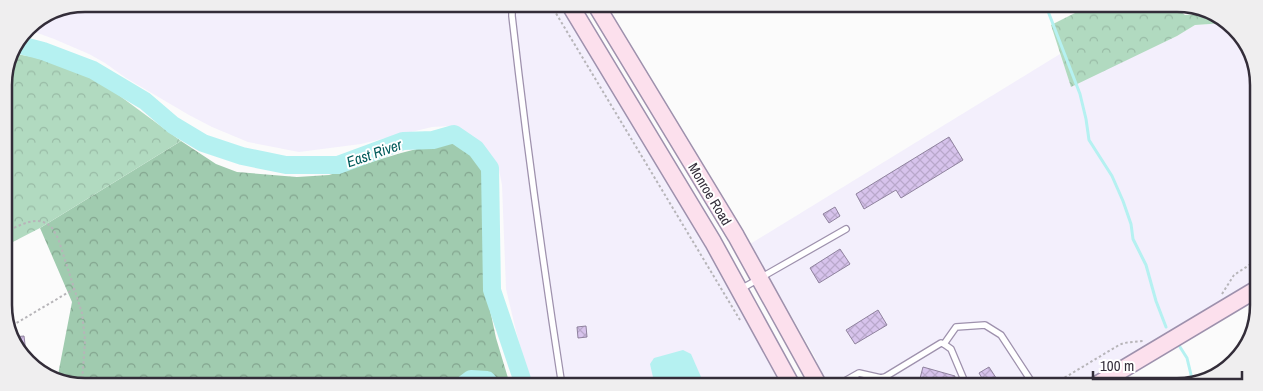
<svg xmlns="http://www.w3.org/2000/svg" width="1263" height="391" font-family="'Archivo Narrow',sans-serif">
  <style>
    .commercial { fill: #f3effc }
    .forest { fill: url(#forest-crowns) }
    .park { fill: url(#park-crowns) }
    .water { fill: #b5f1f1 }
    .lines { fill: none; stroke-linecap: round; stroke-linejoin: round }
    .stream { stroke: #b5f1f1; stroke-width: 3 }
    .river { stroke: #b5f1f1; stroke-width: 18 }
    .building { fill: url(#building-cross-hatch); stroke: #8f829e }
    .lane-casing { stroke: #9e91ad; stroke-width: 8 }
    .secondary-casing { stroke: #9e91ad; stroke-width: 19 }
    .path { stroke: #b7b5b9; stroke-width: 2; stroke-dasharray: 2.5 2.5; stroke-linecap: butt }
    .lane { stroke: #fff; stroke-width: 5.5 }
    .secondary { stroke: #fce0ed; stroke-width: 16 }
    .labels { text-anchor: middle; dominant-baseline: central; stroke-width: 4; stroke-linejoin: round; paint-order: stroke }
    .street-label { font-size: 14px; fill: #332d39; stroke: #fff }
    .water-label { font-size: 15px; font-style: italic; fill: #045c5c; stroke: #fff }
    .rim { fill: none; stroke: #332d39; stroke-width: 2.5 }
  </style>
  <defs>
    <pattern id="forest-crowns" width="20" height="18" patternUnits="userSpaceOnUse" patternTransform="scale(1.25)"><rect width="20" height="18" fill="#a0cbaf"/><path d="M2 6a3 3 0 1 1 6 0M12 15a3 3 0 1 1 6 0" fill="none" stroke="#83a58f"/></pattern>
    <pattern id="park-crowns" width="20" height="18" patternUnits="userSpaceOnUse" patternTransform="scale(1.25)"><rect width="20" height="18" fill="#b1dac0"/><path d="M2 6a3 3 0 1 1 6 0M12 15a3 3 0 1 1 6 0" fill="none" stroke="#99bba6"/></pattern>
    <pattern id="building-cross-hatch" width="8" height="8" patternUnits="userSpaceOnUse" patternTransform="scale(1.25)"><rect width="8" height="8" fill="#d7c3ec"/><path d="M0 0l8 8M0 8l8-8" fill="none" stroke="#b9a8cb"/></pattern>
  </defs>
  <rect width="100%" height="100%" fill="#fbfbfb"/>
  <g class="commercial">
    <polygon points="86,4 562,5 576,30 728,282 784,386 529,386 528,374 516,331 506,289 502,185 499,170 488,152 477,142 459,129 450,126 432,127 361,144 299,152 248,142 212,127 189,115 126,78 105,63 89,54 54,39 32,31 27,31 28,28"/>
    <polygon points="1225,23 1239,31 1258,70 1257,280 1085,383 1077,387 827,386 820,374 818,365 815,357 750,244 1060,54 1071,86 1177,36 1195,25"/>
  </g>
  <path class="forest" d="M 181,141 L 216,164 L 237,172 L 297,177 L 329,175 L 401,153 L 444,142 L 456,143 L 472,154 L 480,166 L 484,180 L 486,291 L 496,338 L 508,378 L 506,385 C 500,382 495,376 489,373 C 475,368 464,379 452,385 L 64,384 L 57,380 L 72,302 L 40,228 Z"/>
  <g class="park">
    <polygon points="1089,6 1174,7 1185,15 1209,13 1225,23 1195,25 1177,36 1071,87 1051,25"/>
    <polygon points="16,54 33,57 70,68 105,85 181,141 40,228 5,246 4,81"/>
  </g>
  <polygon class="water" points="683,350 691,354 705,386 655,386 650,364 654,358"/>
  <g class="lines">
    <g class="stream">
      <polyline points="1046,6 1080,94 1086,119 1089,140 1112,176 1123,201 1131,224 1133,239 1146,265 1156,301 1166,327"/>
      <polyline points="1180,347 1187,358 1193,383"/>
    </g>
    <g class="river">
      <polyline points="20,45 43,51 93,70 145,101 173,125 203,143 242,156 286,165 338,165 403,141 433,140 454,134 476,149 490,168 492,290 524,385"/>
      <polyline points="463,385 471,379 487,380 491,385"/>
    </g>
  </g>
  <g class="building">
    <polygon points="949,137 963,160 901,198 896,190 864,209 856,194"/>
    <polygon points="835,207 840,216 829,223 823,214"/>
    <polygon points="840,249 850,264 819,283 810,268"/>
    <polygon points="878,310 887,325 855,344 846,330"/>
    <polygon points="586,326 587,337 578,338 577,327"/>
    <polygon points="24,336 27,361 24,360 13,337"/>
    <polygon points="923,367 955,376 952,387 918,386"/>
    <polygon points="989,367 1000,384 996,387 987,387 979,373"/>
  </g>
  <g class="lines">
    <defs>
      <g id="lane">
        <path d="M 512,5 L 512,16 C 526,140 543,263 562,386"/>
        <polyline points="741,289 846,229"/>
        <polyline points="944,344 956,327 985,325 1001,335 1035,387"/>
        <polyline points="881,378 887,386"/>
        <polyline points="836,386 859,373 881,378 885,377 941,343 944,344 951,349 967,387"/>
      </g>
      <g id="secondary">
        <polyline points="570,5 713,242 792,386"/>
        <polyline points="596,5 736,236 819,386"/>
        <polyline points="1093,387 1257,289"/>
      </g>
    </defs>
    <use href="#lane" class="lane-casing"/>
    <use href="#secondary" class="secondary-casing"/>
    <g class="path">
      <polyline points="551,5 740,320"/>
      <path d="M 5,232 C 19,226 39,213 52,228 C 54,231 56,235 58,238 L 82,313 L 85,340 L 83,371 L 80,384"/>
      <polyline points="1222,294 1234,275 1257,260"/>
      <polyline points="8,328 74,289"/>
      <polyline points="1053,387 1059,381 1119,345 1124,343 1143,341"/>
    </g>
    <use href="#lane" class="lane"/>
    <use href="#secondary" class="secondary"/>
  </g>
  <g class="labels">
    <g class="street-label">
      <text transform="translate(710 194) rotate(59)">Monroe Road</text>
    </g>
    <g class="water-label">
      <text transform="translate(374 153) rotate(-19)">East River</text>
    </g>
  </g>
  <path d="M0 0H1263V391H0ZM85 12H1177A73 73 0 0 1 1250 85V305A73 73 0 0 1 1177 378H85A73 73 0 0 1 12 305V85A73 73 0 0 1 85 12Z" fill="#efeeef" fill-rule="evenodd"/>
  <path class="rim" d="M85 12H1177A73 73 0 0 1 1250 85V305A73 73 0 0 1 1177 378H85A73 73 0 0 1 12 305V85A73 73 0 0 1 85 12Z"/>
  <path d="M1093 371v8h149v-8" fill="none" stroke="#332d39" stroke-width="2.5"/>
  <text x="1100" y="371" font-size="15" fill="#332d39" stroke="#ffffff" stroke-width="4" paint-order="stroke">100 m</text>
</svg>
